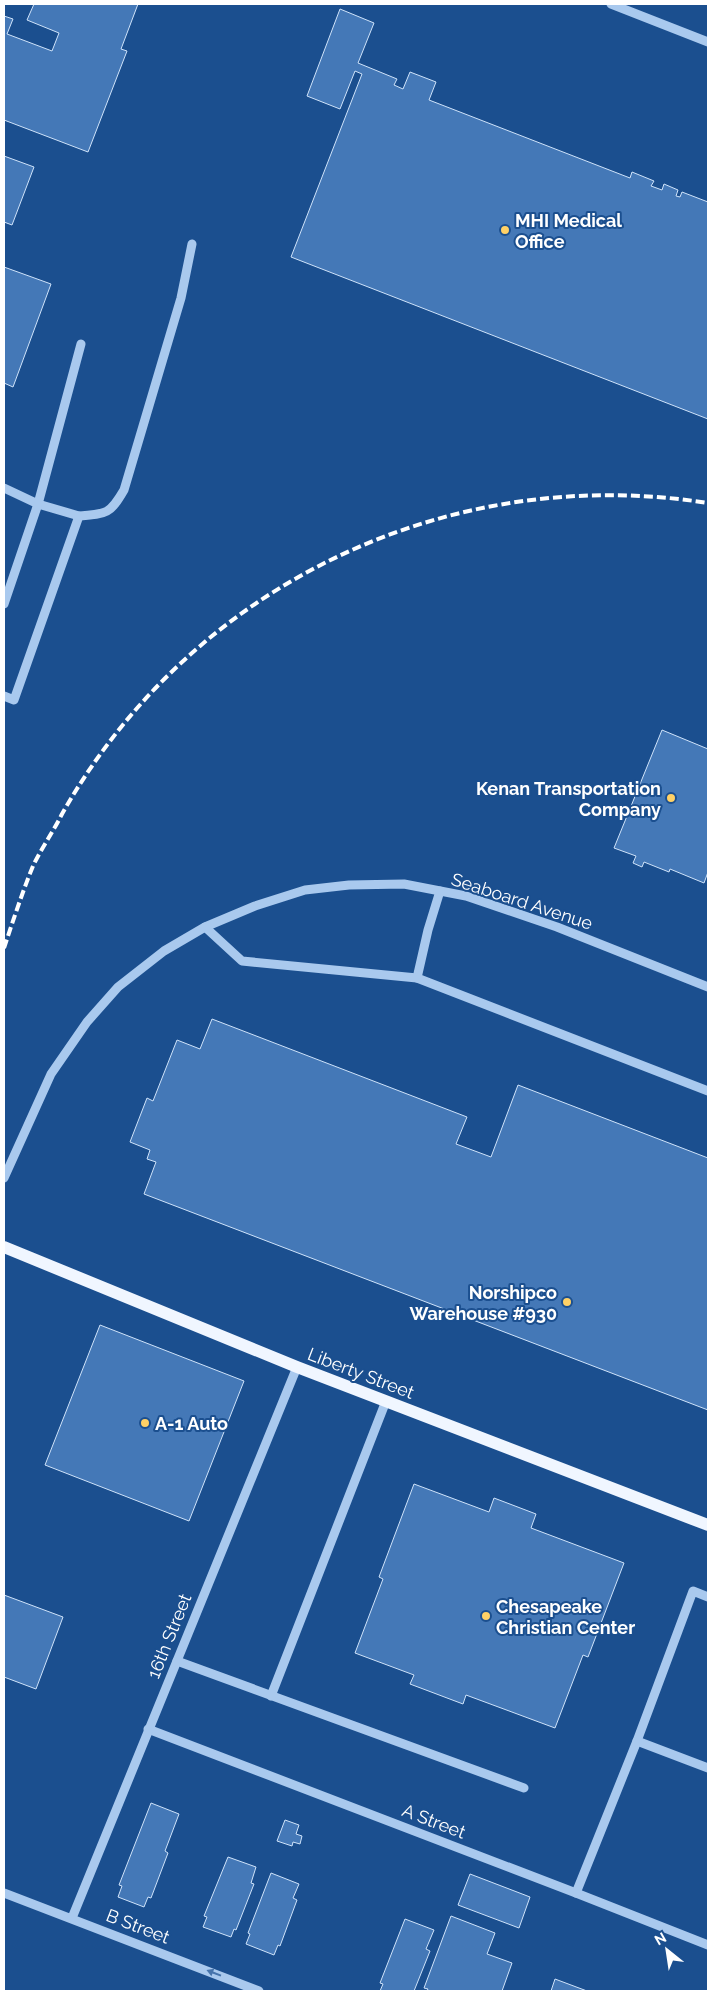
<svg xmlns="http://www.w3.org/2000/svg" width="712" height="1995" font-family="Raleway,sans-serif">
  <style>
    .building { fill: #4478b7; stroke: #cfe3fa }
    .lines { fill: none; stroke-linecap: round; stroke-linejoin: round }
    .minor { stroke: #a9c9ee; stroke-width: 9 }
    .major { stroke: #f0f6ff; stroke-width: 12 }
    .rail { stroke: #fff; stroke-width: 4; stroke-dasharray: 9 4; stroke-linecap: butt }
    .oneway { fill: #4674ac }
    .poi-dot { fill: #ffd166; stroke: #1b4f8f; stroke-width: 2 }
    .labels { text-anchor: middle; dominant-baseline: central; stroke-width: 4; stroke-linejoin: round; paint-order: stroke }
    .poi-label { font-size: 18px; font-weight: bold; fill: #fff; stroke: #1b4f8f; text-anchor: start }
    .street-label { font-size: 18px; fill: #fff; stroke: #1b4f8f }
  </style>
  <rect width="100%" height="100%" fill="#1b4f8f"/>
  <g class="building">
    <polygon points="34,4 138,4 121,49 127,51 88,152 4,120 4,16 13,19 7,34 52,51 59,33 27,20"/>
    <polygon points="340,9 374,23 358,63 397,79 394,85 403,89 410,72 436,82 429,100 630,178 632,172 654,181 651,186 662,190 664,184 678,190 676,196 680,197 682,192 708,202 708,419 291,257 362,74 355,71 340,109 307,96"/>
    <polygon points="4,156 34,167 12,225 4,222"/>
    <polygon points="4,267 51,284 13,387 4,383"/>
    <polygon points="662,730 708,749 708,872 704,883 670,869 669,872 644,862 642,867 633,863 636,856 614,848"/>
    <polygon points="212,1019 467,1117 456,1144 491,1157 518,1085 708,1158 708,1410 144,1194 156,1162 147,1159 150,1150 130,1142 147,1098 153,1101 177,1040 200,1049"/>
    <polygon points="100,1325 244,1381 189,1521 45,1465"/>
    <polygon points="414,1484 489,1512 494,1498 536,1514 531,1528 624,1563 588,1657 583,1655 555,1728 466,1695 463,1704 410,1684 414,1675 355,1653 383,1579 379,1577"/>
    <polygon points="4,1595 63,1617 36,1689 4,1677"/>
    <polygon points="151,1803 179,1814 165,1851 168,1853 151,1898 148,1897 144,1907 118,1897 122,1886 119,1885"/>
    <polygon points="285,1820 299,1825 296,1834 302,1836 300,1844 293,1842 292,1846 277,1841"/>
    <polygon points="228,1857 256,1867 251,1883 254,1884 236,1930 234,1929 231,1937 203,1927 207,1917 204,1916"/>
    <polygon points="271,1873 299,1884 293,1898 297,1900 280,1946 278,1945 274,1955 246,1944 250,1934 248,1933"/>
    <polygon points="470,1874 530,1897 519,1928 458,1905"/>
    <polygon points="451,1916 495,1933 487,1954 512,1963 502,1991 427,1991 428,1989 424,1988"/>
    <polygon points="405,1919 434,1930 426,1949 430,1951 414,1991 380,1991 383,1984 380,1983"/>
    <polygon points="555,1979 587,1991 551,1991"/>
  </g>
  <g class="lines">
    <g class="minor">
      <polyline points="611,4 708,42"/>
      <polyline points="4,488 38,504 79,516 14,700 4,696"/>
      <path d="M 79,516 C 107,514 110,514 124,490 L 181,298 L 192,244"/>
      <polyline points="4,604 38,504 81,344"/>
      <polyline points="440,891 428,930 417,978 708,1091"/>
      <polyline points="205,927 242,961 417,978"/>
      <polyline points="4,1178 51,1074 87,1022 118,987 164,951 205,927 255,906 305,890 349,885 404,884 466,896 557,927 708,987"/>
      <polyline points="177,1661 524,1788"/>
      <polyline points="271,1696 386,1401"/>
      <polyline points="148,1729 576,1893 708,1945"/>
      <polyline points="637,1741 708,1768"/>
      <polyline points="4,1893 259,1991"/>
      <polyline points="576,1893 637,1741 693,1591 708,1597"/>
      <polyline points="72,1918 297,1367"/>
    </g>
    <polyline class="major" points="4,1247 297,1367 708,1525"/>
    <path class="rail" d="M 4,948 C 13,921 22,893 33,866 C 41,849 53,832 62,814 C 191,585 449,462 708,503"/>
  </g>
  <defs><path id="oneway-solid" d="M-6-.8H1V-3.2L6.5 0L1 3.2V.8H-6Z" transform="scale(1.25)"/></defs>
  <use class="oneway" href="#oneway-solid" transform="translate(214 1973) rotate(-159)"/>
  <g class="poi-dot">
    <circle cx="505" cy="230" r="5"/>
    <circle cx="671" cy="798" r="5"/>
    <circle cx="567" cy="1302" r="5"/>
    <circle cx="145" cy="1423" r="5"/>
    <circle cx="486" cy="1616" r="5"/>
  </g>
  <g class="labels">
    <g class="poi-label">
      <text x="515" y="220">MHI Medical<tspan x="515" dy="21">Office</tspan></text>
      <text x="661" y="788" text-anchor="end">Kenan Transportation<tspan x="661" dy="21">Company</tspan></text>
      <text x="557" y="1292" text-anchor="end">Norshipco<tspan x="557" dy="21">Warehouse #930</tspan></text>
      <text x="155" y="1423">A-1 Auto</text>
      <text x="496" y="1606">Chesapeake<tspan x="496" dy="21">Christian Center</tspan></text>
    </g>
    <g class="street-label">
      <text transform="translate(522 901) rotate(18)">Seaboard Avenue</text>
      <text transform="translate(361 1373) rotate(21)">Liberty Street</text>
      <text transform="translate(169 1636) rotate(-68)">16th Street</text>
      <text transform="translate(434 1821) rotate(21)">A Street</text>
      <text transform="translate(138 1926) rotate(21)">B Street</text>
    </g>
  </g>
  <rect width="712" height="1995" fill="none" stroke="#ffffff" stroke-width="10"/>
  <g transform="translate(667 1950) rotate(330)" stroke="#1b4f8f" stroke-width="4" paint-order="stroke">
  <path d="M0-4L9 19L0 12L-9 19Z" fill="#ffffff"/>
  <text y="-8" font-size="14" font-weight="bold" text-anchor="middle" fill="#ffffff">N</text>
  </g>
</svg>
